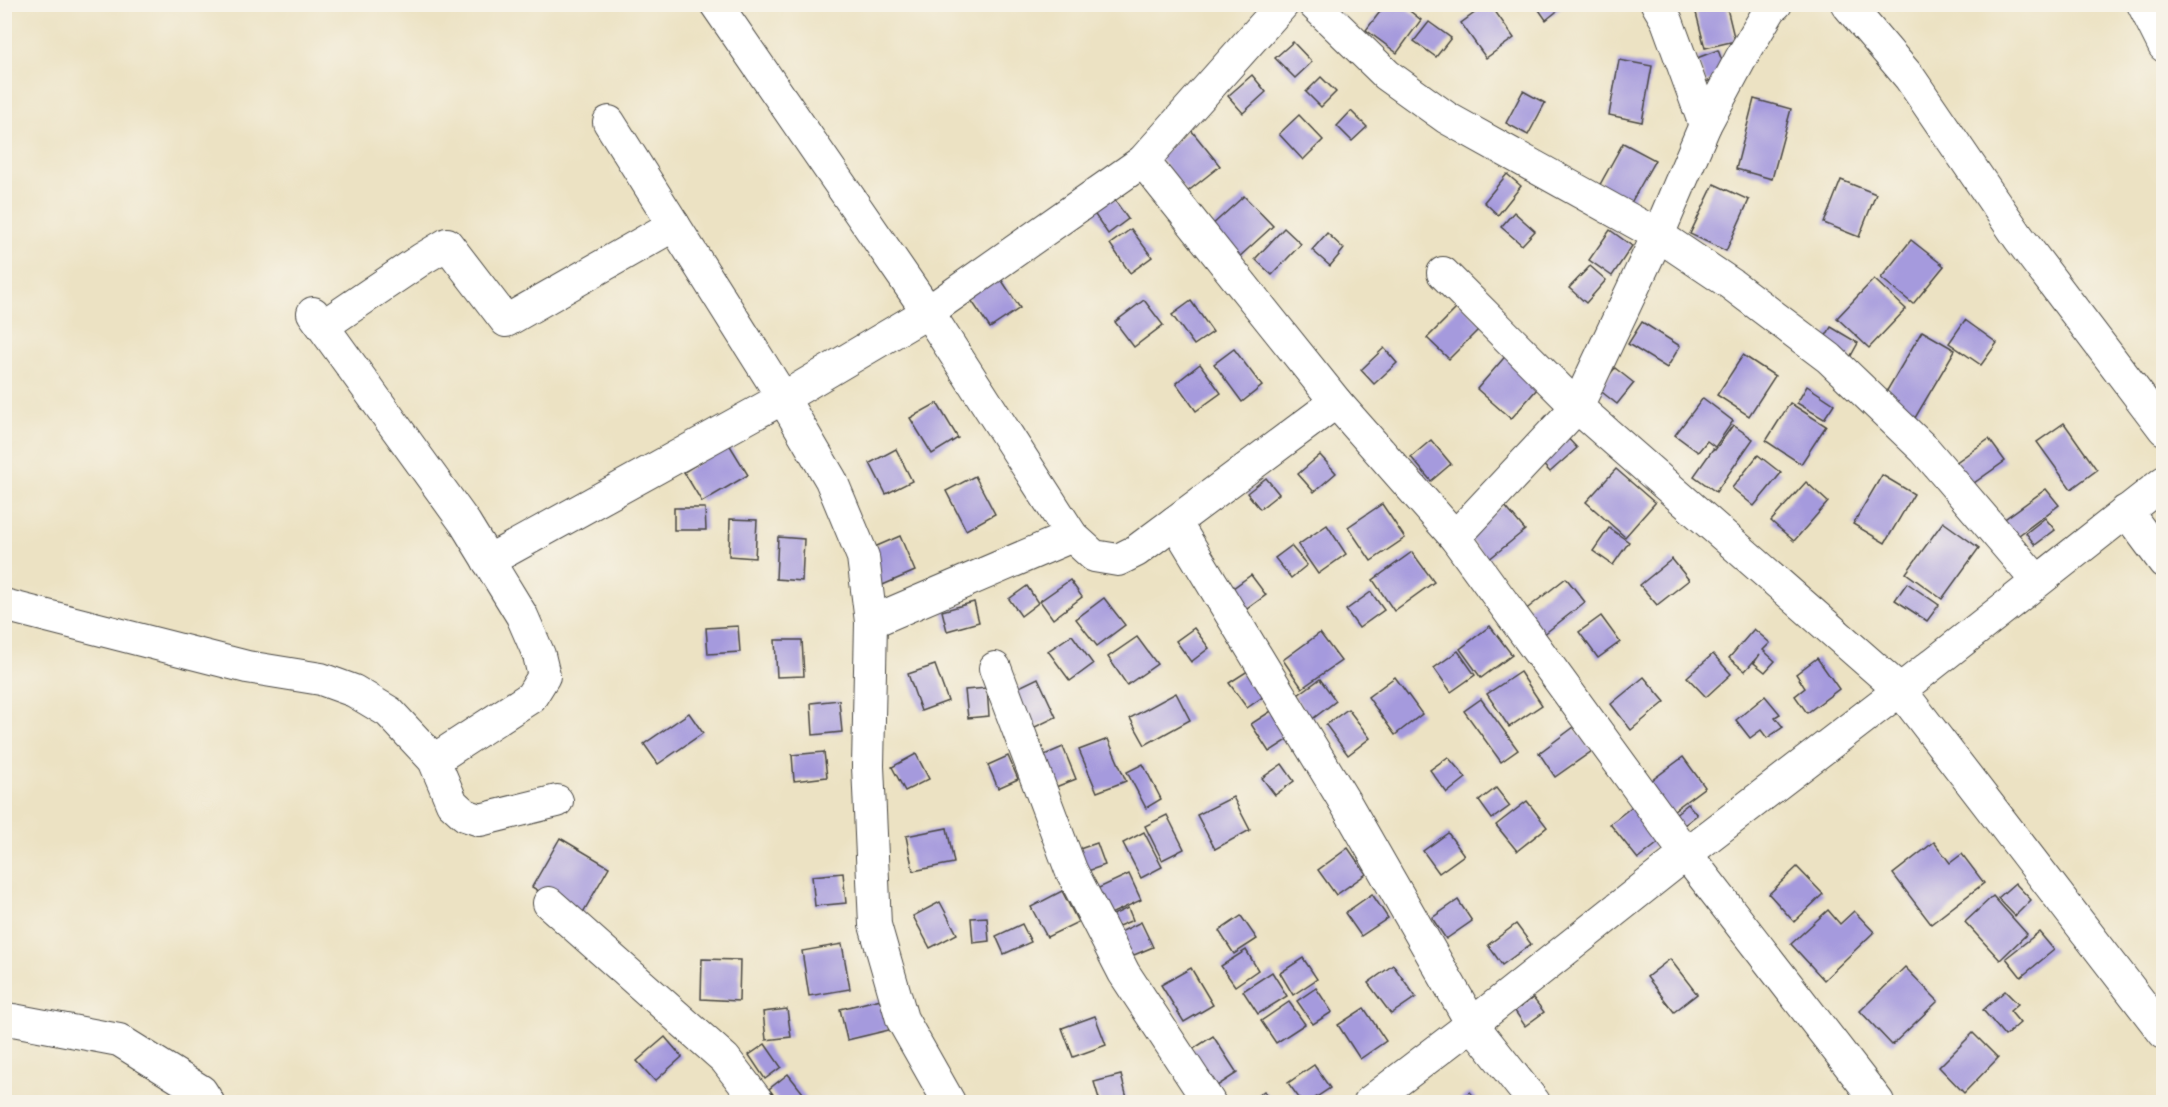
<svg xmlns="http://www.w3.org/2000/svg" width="2168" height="1107" font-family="Mali,sans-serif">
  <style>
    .building { fill: #a59add }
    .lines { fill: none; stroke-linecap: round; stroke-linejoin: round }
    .street-casing { stroke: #484642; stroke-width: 34 }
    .street { stroke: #fff; stroke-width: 32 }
  </style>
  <rect width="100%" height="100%" fill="#f7f3e8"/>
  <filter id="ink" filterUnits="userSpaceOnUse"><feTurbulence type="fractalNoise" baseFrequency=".0167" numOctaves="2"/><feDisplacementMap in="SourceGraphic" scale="12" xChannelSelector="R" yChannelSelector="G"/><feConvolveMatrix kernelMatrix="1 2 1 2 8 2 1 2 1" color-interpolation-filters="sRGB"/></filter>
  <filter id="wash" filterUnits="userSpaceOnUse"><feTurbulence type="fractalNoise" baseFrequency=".008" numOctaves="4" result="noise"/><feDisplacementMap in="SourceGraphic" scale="24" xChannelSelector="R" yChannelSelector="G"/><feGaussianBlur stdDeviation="1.35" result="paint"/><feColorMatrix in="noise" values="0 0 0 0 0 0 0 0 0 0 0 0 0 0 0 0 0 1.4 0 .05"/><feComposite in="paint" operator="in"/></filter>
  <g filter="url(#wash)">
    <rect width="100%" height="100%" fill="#ece2c3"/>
    <g id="blocks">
      <g class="building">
        <polygon points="1386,4 1401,4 1421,20 1397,53 1366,30"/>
        <polygon points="1487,4 1490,4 1514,38 1486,58 1461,23"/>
        <polygon points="1535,4 1566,4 1546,20"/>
        <polygon points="1726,4 1735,41 1705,48 1694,5"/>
        <polygon points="1429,22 1451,38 1436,57 1414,41"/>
        <polygon points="1293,42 1312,62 1295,78 1275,58"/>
        <polygon points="1718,50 1727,74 1706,82 1697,58"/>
        <polygon points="1619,60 1652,66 1642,122 1609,115"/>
        <polygon points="1252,75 1266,92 1243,113 1228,96"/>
        <polygon points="1321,77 1336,92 1321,107 1306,92"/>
        <polygon points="1523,91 1545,103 1528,135 1506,123"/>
        <polygon points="1754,99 1791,109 1772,179 1736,169"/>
        <polygon points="1351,111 1367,127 1352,141 1337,126"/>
        <polygon points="1299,115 1323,140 1303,160 1279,134"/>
        <polygon points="1191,130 1220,166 1187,192 1158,157"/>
        <polygon points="1623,143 1655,160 1628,208 1597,190"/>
        <polygon points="1507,174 1521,186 1498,215 1484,202"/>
        <polygon points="1841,180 1876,194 1859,237 1824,223"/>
        <polygon points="1714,184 1749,200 1726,251 1690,234"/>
        <polygon points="1109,192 1128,219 1108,234 1089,206"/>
        <polygon points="1244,196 1273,226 1238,258 1210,227"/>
        <polygon points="1514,212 1535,231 1522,245 1501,227"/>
        <polygon points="1284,228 1301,244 1272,275 1255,259"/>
        <polygon points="1131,229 1152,257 1130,273 1110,244"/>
        <polygon points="1610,230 1632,246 1612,276 1589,260"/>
        <polygon points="1327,233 1344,249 1330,266 1312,250"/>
        <polygon points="1911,240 1944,266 1913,304 1881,278"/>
        <polygon points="1590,266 1606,280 1586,303 1569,288"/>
        <polygon points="997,273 1020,308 990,328 967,294"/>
        <polygon points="1874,279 1906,309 1869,348 1837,318"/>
        <polygon points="1144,300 1163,325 1134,347 1115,322"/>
        <polygon points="1191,301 1213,332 1194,345 1172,315"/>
        <polygon points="1461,304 1483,325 1449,359 1427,338"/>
        <polygon points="1965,320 1997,343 1981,365 1949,343"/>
        <polygon points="1642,322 1680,346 1667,368 1628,344"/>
        <polygon points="1831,327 1858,343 1848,361 1820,346"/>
        <polygon points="1922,331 1955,350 1915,418 1882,399"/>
        <polygon points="1384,348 1397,363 1374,384 1361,370"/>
        <polygon points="1234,349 1262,386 1242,402 1214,364"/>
        <polygon points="1509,352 1543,382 1511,419 1477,389"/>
        <polygon points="1743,355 1775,376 1749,416 1717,395"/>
        <polygon points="1200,364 1221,393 1196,411 1176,383"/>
        <polygon points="1615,368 1634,383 1617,404 1598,389"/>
        <polygon points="1807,386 1834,404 1824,419 1797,403"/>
        <polygon points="1703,398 1733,421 1715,447 1707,441 1698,452 1675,435"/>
        <polygon points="937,403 958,438 932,454 910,418"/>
        <polygon points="1790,403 1826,426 1801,464 1766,441"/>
        <polygon points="2064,423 2097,470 2071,489 2037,442"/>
        <polygon points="1733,425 1753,439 1716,492 1694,476 1713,449 1715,450"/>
        <polygon points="1563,433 1577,448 1550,472 1536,457"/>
        <polygon points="1989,439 2005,461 1964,490 1948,468"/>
        <polygon points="1431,440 1451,464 1431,481 1411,457"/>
        <polygon points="729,444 748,475 702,502 684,472"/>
        <polygon points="896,449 912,481 886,494 870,463"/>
        <polygon points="1320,455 1336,473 1314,492 1298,474"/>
        <polygon points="1758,455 1781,473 1754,506 1732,488"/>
        <polygon points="1616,469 1655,503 1625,537 1586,502"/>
        <polygon points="1882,475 1914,494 1885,543 1853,524"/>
        <polygon points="975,476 995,514 966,530 946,491"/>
        <polygon points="1266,478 1279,494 1260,509 1247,493"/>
        <polygon points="1806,482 1828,502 1794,541 1771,521"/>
        <polygon points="2046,489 2059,505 2015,538 2002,521"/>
        <polygon points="1382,504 1405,538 1371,561 1348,527"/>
        <polygon points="1504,505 1525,530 1488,560 1467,535"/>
        <polygon points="674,508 705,508 706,530 674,530"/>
        <polygon points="2045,518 2055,530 2035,545 2026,533"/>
        <polygon points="730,519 757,520 755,558 729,556"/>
        <polygon points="1943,522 1979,548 1942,599 1906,573"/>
        <polygon points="1327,525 1346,554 1318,574 1298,545"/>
        <polygon points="1609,528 1629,542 1613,565 1593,551"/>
        <polygon points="900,536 915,571 878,587 863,552"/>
        <polygon points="778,537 804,539 802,581 776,579"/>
        <polygon points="1291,546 1307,565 1291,578 1275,558"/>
        <polygon points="1412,552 1434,582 1394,611 1373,580"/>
        <polygon points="1672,559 1689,580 1657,605 1640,585"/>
        <polygon points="1251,575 1266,595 1240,614 1225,594"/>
        <polygon points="1566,578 1585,602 1543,635 1524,611"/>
        <polygon points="1070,580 1082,597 1053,619 1040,601"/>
        <polygon points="1907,583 1939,605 1927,621 1895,600"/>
        <polygon points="1027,586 1038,603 1021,616 1009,599"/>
        <polygon points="1371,592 1384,610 1359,628 1346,610"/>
        <polygon points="1104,598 1125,625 1097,646 1076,619"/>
        <polygon points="974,602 979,622 947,631 942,611"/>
        <polygon points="1601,616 1620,642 1598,658 1579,632"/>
        <polygon points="738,626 740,652 708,654 706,628"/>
        <polygon points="1490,626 1512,655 1481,678 1460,649"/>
        <polygon points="1194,628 1209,648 1191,662 1176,641"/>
        <polygon points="1754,629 1770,643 1763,650 1775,661 1765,672 1754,663 1760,654 1745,671 1729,658"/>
        <polygon points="1320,633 1341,661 1302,688 1283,660"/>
        <polygon points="1072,635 1093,664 1070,681 1048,651"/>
        <polygon points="1137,637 1157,664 1127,685 1108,657"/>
        <polygon points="775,640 802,640 804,676 777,677"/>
        <polygon points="1458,651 1475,675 1451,692 1434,668"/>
        <polygon points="1713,654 1731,674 1706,697 1687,677"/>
        <polygon points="1817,658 1839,689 1807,713 1795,696 1805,688 1796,674"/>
        <polygon points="935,665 948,701 921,711 908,674"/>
        <polygon points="1257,665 1274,689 1247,708 1229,683"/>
        <polygon points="1520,672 1542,705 1509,727 1487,694"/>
        <polygon points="1395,677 1422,714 1395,735 1368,697"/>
        <polygon points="1644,677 1665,702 1631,730 1611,704"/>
        <polygon points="1038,678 1056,717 1031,729 1013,690"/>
        <polygon points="1320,679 1336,701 1311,720 1295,697"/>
        <polygon points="987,688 989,716 968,718 965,690"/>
        <polygon points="1176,693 1190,720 1145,745 1130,718"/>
        <polygon points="1765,696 1780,714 1775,717 1783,727 1767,738 1761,730 1750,738 1736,720"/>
        <polygon points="1481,699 1518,750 1501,762 1464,711"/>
        <polygon points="839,700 842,732 813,735 811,703"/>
        <polygon points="1279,706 1297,734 1269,752 1251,724"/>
        <polygon points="1348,709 1370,738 1348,755 1326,725"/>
        <polygon points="689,713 703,733 658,764 644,744"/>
        <polygon points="1574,727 1592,751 1555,777 1539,753"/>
        <polygon points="1108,739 1126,781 1097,792 1079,750"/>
        <polygon points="1063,747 1076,779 1048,790 1035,759"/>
        <polygon points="824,752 827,777 794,781 792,755"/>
        <polygon points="916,754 929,779 905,791 892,767"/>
        <polygon points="1008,756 1018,779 998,788 988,765"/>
        <polygon points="1448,757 1466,778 1447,793 1430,770"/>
        <polygon points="1683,757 1705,787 1670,813 1647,784"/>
        <polygon points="1143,764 1161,799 1146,808 1127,772"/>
        <polygon points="1282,764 1294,781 1275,795 1262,778"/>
        <polygon points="1496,788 1510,806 1492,819 1479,801"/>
        <polygon points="1233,797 1250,830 1215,849 1197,815"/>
        <polygon points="1527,801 1547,827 1517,851 1496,825"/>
        <polygon points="1688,804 1697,815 1679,829 1670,818"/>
        <polygon points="1634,805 1662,840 1638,859 1610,824"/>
        <polygon points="1167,815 1184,849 1162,860 1145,826"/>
        <polygon points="947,828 954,863 913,871 906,836"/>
        <polygon points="1144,832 1162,867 1141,878 1123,843"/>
        <polygon points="1448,833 1464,855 1439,873 1423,851"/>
        <polygon points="560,838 609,867 581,916 532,887"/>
        <polygon points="1934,842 1950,863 1962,854 1984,883 1931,924 1893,874"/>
        <polygon points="1097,843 1105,865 1079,874 1071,852"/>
        <polygon points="1348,848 1366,874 1336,895 1318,870"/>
        <polygon points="1797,867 1823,894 1794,922 1769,894"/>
        <polygon points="843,873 846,903 815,906 812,876"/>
        <polygon points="1129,874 1141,900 1102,918 1090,892"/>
        <polygon points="2015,883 2031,900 2015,916 1998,898"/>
        <polygon points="1062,891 1078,922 1047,937 1031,907"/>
        <polygon points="1372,894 1388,918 1361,936 1345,913"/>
        <polygon points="1993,896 2027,934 2000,960 1965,922"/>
        <polygon points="1458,900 1472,921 1446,939 1432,918"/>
        <polygon points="940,902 957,934 930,948 913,916"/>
        <polygon points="1128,908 1133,920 1109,930 1104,919"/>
        <polygon points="1828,910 1840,924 1854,911 1874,932 1824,980 1791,944"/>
        <polygon points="1241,916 1257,939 1234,954 1219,931"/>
        <polygon points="987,917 989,941 973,943 971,918"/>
        <polygon points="1141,922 1153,947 1122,960 1112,936"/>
        <polygon points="1022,924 1031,942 1004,954 996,936"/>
        <polygon points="1516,924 1531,944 1502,965 1488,945"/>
        <polygon points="2039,932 2054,950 2021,977 2006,958"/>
        <polygon points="842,944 850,989 809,996 802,951"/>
        <polygon points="1246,950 1258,970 1235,986 1221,966"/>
        <polygon points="1303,958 1317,979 1293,995 1280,973"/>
        <polygon points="702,959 740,960 739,1001 701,999"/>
        <polygon points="1670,959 1697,994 1674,1012 1647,977"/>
        <polygon points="1393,965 1416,997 1391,1014 1368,983"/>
        <polygon points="1905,967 1938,1001 1892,1045 1860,1011"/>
        <polygon points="1191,968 1213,1005 1184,1022 1161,985"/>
        <polygon points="1272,972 1287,996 1258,1014 1243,991"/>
        <polygon points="1316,988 1332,1012 1313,1024 1297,1001"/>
        <polygon points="2005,991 2018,1004 2010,1011 2020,1023 2005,1036 1983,1010"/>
        <polygon points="1533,998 1544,1012 1525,1026 1515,1011"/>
        <polygon points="881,999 889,1030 847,1040 840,1009"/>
        <polygon points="1289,1002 1305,1024 1276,1043 1261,1021"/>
        <polygon points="1364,1008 1386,1041 1360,1059 1338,1025"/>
        <polygon points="787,1009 791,1037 766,1040 763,1012"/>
        <polygon points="1095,1016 1106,1045 1073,1057 1062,1028"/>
        <polygon points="1973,1033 1998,1058 1964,1093 1939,1067"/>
        <polygon points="1213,1036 1237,1073 1211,1090 1187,1053"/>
        <polygon points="665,1037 682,1057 655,1081 637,1061"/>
        <polygon points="765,1044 781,1067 765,1079 749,1055"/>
        <polygon points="1314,1065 1330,1088 1309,1102 1302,1102 1288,1083"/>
        <polygon points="788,1074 810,1102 779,1102 769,1089"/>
        <polygon points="1121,1075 1128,1102 1100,1102 1094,1082"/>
        <polygon points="1264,1091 1273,1102 1249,1102"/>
        <polygon points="1470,1092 1479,1102 1457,1102"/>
      </g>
    </g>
  </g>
  <g filter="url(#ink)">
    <use href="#blocks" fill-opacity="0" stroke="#484642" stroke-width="1.5"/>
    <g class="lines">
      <defs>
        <g id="street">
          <polyline points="716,4 928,312 1072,536 1094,556 1118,560 1136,551 1336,402"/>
          <polyline points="1314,4 1387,75 1447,118 1658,235 1731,284 1829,358 1925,450 2037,581"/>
          <polyline points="1657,4 1667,21 1705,125"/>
          <polyline points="1847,4 1910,78 2019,238 2164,429"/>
          <polyline points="2143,4 2164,46"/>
          <polyline points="609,122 783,398 831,480 863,557 871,622 868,766 875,925 902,1019 949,1102"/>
          <polyline points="1143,161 1336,402 1455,537 1686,854 1900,690 2164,1033"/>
          <polyline points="1443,273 1577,407 1900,690 2164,482"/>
          <polyline points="313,313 465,523 522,616 539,655 544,676 531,697 434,760"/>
          <polyline points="323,326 422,259 447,244 506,321 674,225"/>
          <polyline points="2126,511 2164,562"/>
          <polyline points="1175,522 1346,804 1472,1024 1686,854 1878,1102"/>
          <polyline points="1455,537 1577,407 1658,235 1705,125 1740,60 1771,8 1776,4"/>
          <polyline points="488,561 783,398 928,312 1143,161 1283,4"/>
          <polyline points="4,605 247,667 321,679 354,691 389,712 434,760 452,803 465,815 480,820 557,801"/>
          <polyline points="871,622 1072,536"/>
          <polyline points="995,668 1071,870 1124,973 1209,1102"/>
          <polyline points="549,903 725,1059 758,1102"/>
          <polyline points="4,1022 13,1020 119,1040 201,1091 208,1102"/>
          <polyline points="1370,1102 1472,1024 1534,1102"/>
        </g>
      </defs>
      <use href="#street" class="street-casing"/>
      <use href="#street" class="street"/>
    </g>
  </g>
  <rect width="2168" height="1107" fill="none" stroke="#f7f3e8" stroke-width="24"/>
</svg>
